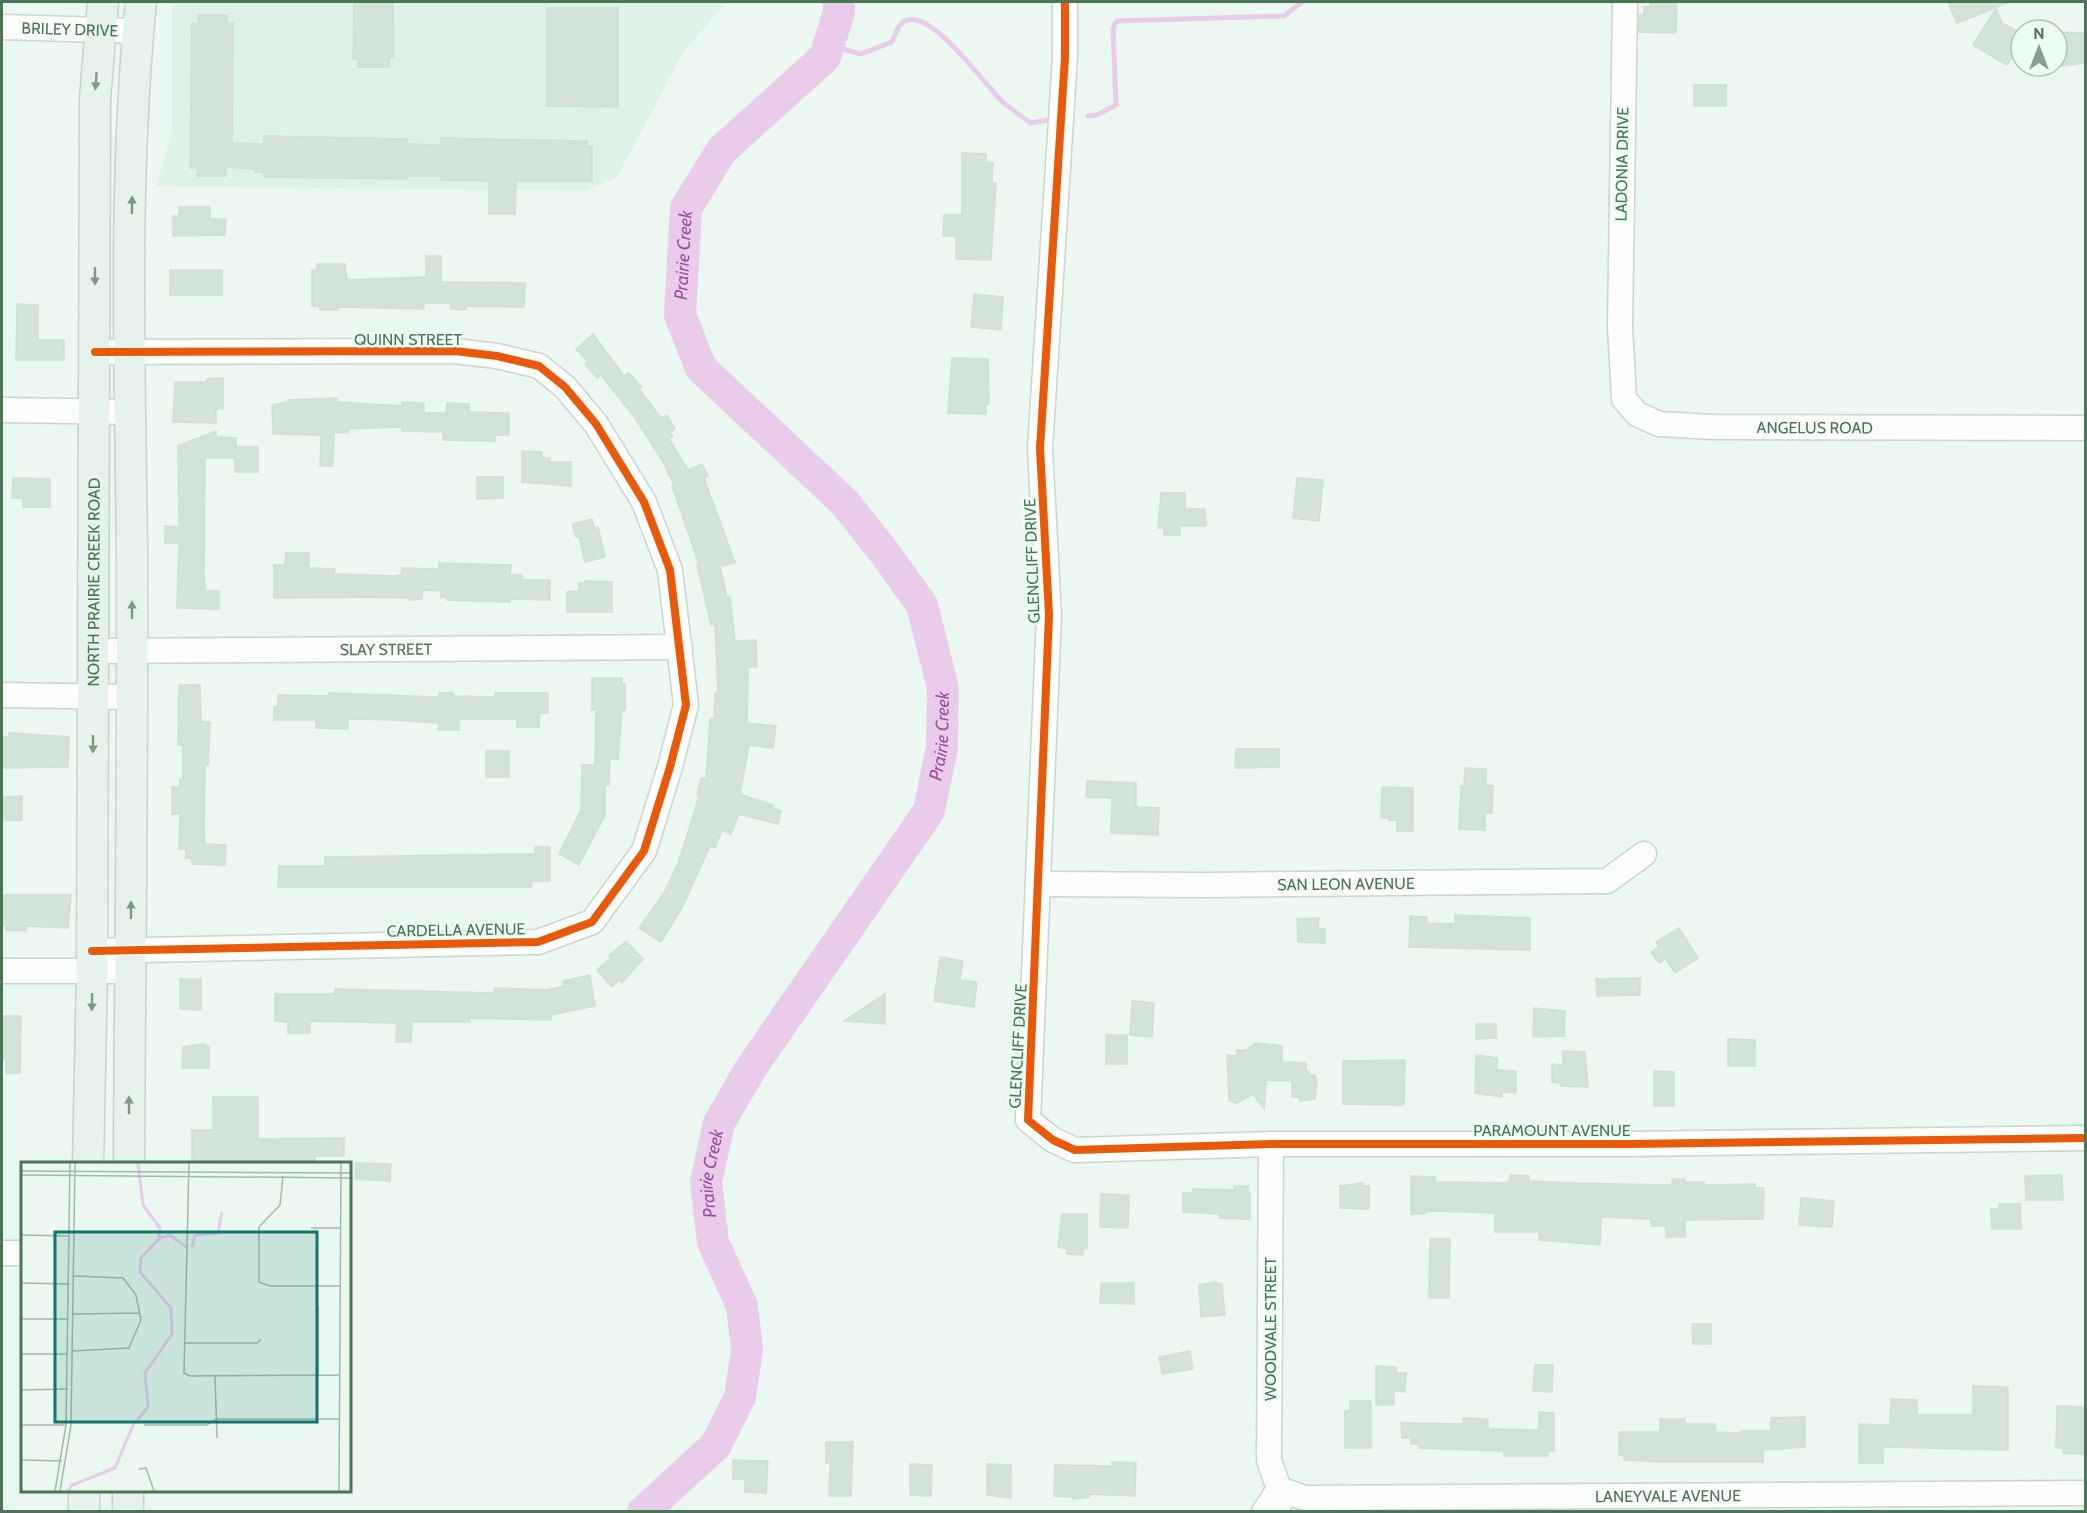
<svg xmlns="http://www.w3.org/2000/svg" width="2087" height="1513" font-family="Cabin,sans-serif">
  <style>
    .residential { fill: #ddf3e7 }
    .lines { fill: none; stroke-linecap: round; stroke-linejoin: round }
    .stream { stroke: #e8cce9; stroke-width: 5 }
    .river { stroke: #e8cce9; stroke-width: 32 }
    .building { fill: #d3e3d8; stroke: #cde0d3; stroke-width: 1.5 }
    .minor-casing { stroke: #c8d6cc; stroke-width: 27 }
    .major-casing { stroke: #c6d5cb; stroke-width: 33 }
    .minor { stroke: #fcfefd; stroke-width: 24 }
    .major { stroke: #e6f2ec; stroke-width: 30 }
    .cycleway-casing { stroke: #ecfff5; stroke-width: 11 }
    .cycleway { stroke: #e8590c; stroke-width: 8 }
    .oneway { fill: #7a9a82 }
    .labels { text-anchor: middle; dominant-baseline: central; stroke-width: 5; stroke-linejoin: round; paint-order: stroke }
    .street-label { font-size: 16px; fill: #4b7554; stroke: #ecfff5 }
    .water-label { font-size: 18px; font-style: italic; fill: #9e4d9b; stroke: #ecfff5 }
    .inset-river { fill: none; stroke: #e8cce9; stroke-width: 3 }
    .inset-road { fill: none; stroke: #a1bba9; stroke-width: 1.5 }
    .view { fill: #0f766e; fill-opacity: 0.15; stroke: #0f766e; stroke-width: 3 }
    .inset-edge { fill: none; stroke: #4b7554; stroke-width: 3 }
  </style>
  <rect width="100%" height="100%" fill="#ebf7f1"/>
  <polygon class="residential" points="172,2 727,2 684,51 617,177 585,191 156,186 172,133"/>
  <g class="lines">
    <g class="stream">
      <path d="M 829,45 L 861,54 L 892,42 C 896,34 898,22 908,20 C 935,13 985,86 1004,103 C 1012,110 1022,116 1030,123 L 1049,120"/>
      <polyline points="1088,116 1097,115 1116,105 1113,28 1117,21 1284,16 1302,2"/>
    </g>
    <path class="river" id="s1" d="M 643,1512 L 716,1445 L 740,1397 L 747,1349 L 742,1306 L 713,1242 L 706,1182 L 719,1123 L 751,1068 L 929,811 L 942,747 L 943,688 L 922,605 L 884,552 L 845,503 L 701,368 L 680,315 L 686,208 L 722,150 L 825,57 L 839,12 L 839,2"/>
  </g>
  <g class="building">
    <polygon points="354,2 393,2 394,58 389,58 389,67 358,67 358,59 353,59"/>
    <polygon points="1650,2 1677,2 1676,33 1639,32 1639,15 1644,15 1644,7 1650,7"/>
    <polygon points="1948,2 2009,2 1957,23"/>
    <polygon points="547,8 618,8 618,107 547,106"/>
    <polygon points="1996,8 2002,23 2021,33 2021,42 2007,65 1973,45"/>
    <polygon points="198,15 227,15 227,23 233,23 232,143 264,144 264,136 407,139 407,144 441,145 441,138 587,141 587,146 592,146 592,181 516,181 515,214 489,214 489,181 441,180 441,176 407,176 407,179 264,177 264,172 255,172 255,169 226,167 226,176 197,176 198,168 190,168 192,24 198,24"/>
    <polygon points="2057,32 2085,33 2085,63 2062,66 2062,62 2057,62"/>
    <rect x="1694" y="85" width="32" height="21"/>
    <polygon points="962,153 986,154 986,162 993,163 992,183 996,183 991,260 956,259 956,236 943,236 944,215 962,215"/>
    <polygon points="179,207 210,207 210,219 226,219 225,235 173,236 173,216 179,216"/>
    <polygon points="426,256 441,256 441,282 525,283 524,307 466,306 466,310 451,309 451,303 424,303 424,309 338,307 338,310 320,310 320,306 312,306 312,270 317,270 317,264 345,264 347,280 426,277"/>
    <rect x="170" y="270" width="52" height="25"/>
    <polygon points="974,294 1003,297 1001,330 971,327"/>
    <polygon points="17,304 38,305 38,340 64,340 64,360 16,360"/>
    <polygon points="593,334 624,376 629,373 642,387 639,389 661,418 667,415 675,429 670,432 673,436 669,439 688,470 702,464 708,476 704,478 735,563 720,566 727,597 730,597 735,641 756,640 757,667 748,667 747,723 776,726 773,748 749,745 740,794 773,805 772,808 781,811 778,824 739,814 731,834 722,830 715,848 710,846 682,908 661,942 639,928 664,893 679,861 699,796 697,795 701,778 706,779 710,719 714,719 715,692 718,693 715,624 711,625 697,565 699,564 672,486 674,485 662,460 635,418 601,375 597,378 585,364 588,362 576,349"/>
    <polygon points="952,358 988,359 989,404 986,404 986,414 948,413"/>
    <polygon points="223,378 223,409 216,409 216,423 173,422 175,382 207,382 207,379"/>
    <polygon points="337,398 337,402 402,406 402,402 424,403 424,413 446,413 447,403 469,404 469,412 509,413 509,435 495,435 495,441 443,440 443,432 402,431 402,427 348,429 348,433 334,432 333,466 320,466 321,435 273,434 272,405 288,402 288,400"/>
    <polygon points="216,431 216,437 236,438 236,447 258,447 258,472 235,472 235,458 205,458 204,579 206,591 219,591 219,609 177,608 179,543 165,543 165,526 179,527 178,446"/>
    <polygon points="522,451 542,452 542,458 550,458 550,462 571,462 571,486 522,482"/>
    <polygon points="477,477 503,477 503,498 477,499"/>
    <polygon points="13,478 50,479 50,507 23,507 23,498 12,498"/>
    <polygon points="1297,478 1323,480 1319,521 1293,518"/>
    <polygon points="1161,493 1185,493 1185,509 1205,509 1206,526 1180,526 1180,535 1164,535 1164,528 1158,528"/>
    <polygon points="592,519 594,528 598,527 605,557 585,562 579,536 576,537 572,524"/>
    <polygon points="286,553 309,553 309,568 335,569 334,574 395,576 401,575 402,568 439,569 439,563 511,565 510,575 522,575 523,580 550,580 550,600 510,599 510,602 447,600 447,597 441,598 441,591 423,590 422,599 409,600 409,598 370,597 274,598 274,565 285,565"/>
    <polygon points="585,581 612,582 612,612 567,612 567,592 579,591 579,583 585,583"/>
    <polygon points="592,678 622,678 622,684 625,684 625,710 622,710 618,759 610,759 609,785 605,785 605,815 579,865 559,854 581,810 582,765 595,765 596,710 592,710"/>
    <polygon points="179,685 200,685 201,722 210,722 208,765 205,765 204,835 205,844 226,845 225,865 192,864 192,858 186,858 186,849 179,849 180,814 172,814 172,787 180,787 180,779 183,779 183,745 178,745"/>
    <polygon points="329,693 439,697 439,693 453,693 453,696 495,697 495,693 548,693 548,713 540,713 539,727 517,727 517,719 459,719 459,730 438,730 439,723 395,720 348,719 348,729 316,728 316,720 274,720 274,707 278,706 278,695 329,696"/>
    <polygon points="9,733 69,737 68,767 2,768 2,737 9,737"/>
    <polygon points="1236,749 1279,749 1279,767 1235,768"/>
    <rect x="486" y="751" width="23" height="26"/>
    <polygon points="1465,768 1486,769 1486,785 1493,786 1492,813 1485,813 1485,830 1459,829 1461,786 1464,786"/>
    <polygon points="1087,781 1136,783 1136,807 1159,808 1158,835 1111,833 1112,798 1086,797"/>
    <polygon points="1382,787 1413,788 1413,831 1397,831 1397,820 1389,821 1389,818 1381,818"/>
    <polygon points="22,796 22,820 2,821 2,797"/>
    <polygon points="535,847 550,847 550,881 532,881 531,887 278,887 279,866 325,866 325,857 535,854"/>
    <polygon points="3,895 71,895 68,928 26,926 26,931 6,930 6,926 2,926"/>
    <polygon points="1455,915 1530,918 1530,950 1409,947 1410,916 1427,917 1426,923 1455,924"/>
    <polygon points="1319,918 1318,929 1325,929 1325,943 1298,942 1297,919"/>
    <polygon points="1679,928 1698,958 1675,973 1666,959 1659,963 1651,952 1659,947 1656,942"/>
    <polygon points="626,941 643,959 622,983 619,980 612,987 597,970 611,958 609,956"/>
    <polygon points="940,957 963,961 960,980 977,982 974,1007 934,1001"/>
    <polygon points="590,975 595,1006 551,1015 551,1020 470,1018 470,1022 412,1022 411,1042 396,1042 397,1023 310,1021 310,1033 288,1033 288,1022 275,1021 275,994 335,994 335,989 494,993 494,988 548,990 564,986 563,981"/>
    <polygon points="1640,978 1640,995 1597,996 1596,979"/>
    <polygon points="180,979 201,979 201,1010 180,1009"/>
    <polygon points="885,994 885,1024 844,1021"/>
    <polygon points="1132,1001 1154,1003 1152,1037 1130,1035"/>
    <polygon points="1534,1008 1565,1011 1564,1036 1533,1037"/>
    <polygon points="2,1016 21,1016 20,1073 6,1073 6,1062 2,1055"/>
    <polygon points="1476,1024 1496,1024 1496,1038 1476,1039"/>
    <rect x="1106" y="1035" width="21" height="29"/>
    <polygon points="1728,1039 1755,1040 1755,1066 1728,1066"/>
    <polygon points="1256,1043 1282,1046 1282,1062 1306,1063 1306,1071 1309,1071 1309,1075 1315,1075 1317,1081 1315,1099 1300,1101 1300,1097 1292,1097 1292,1081 1266,1080 1264,1109 1253,1094 1237,1103 1229,1101 1227,1055 1237,1056 1237,1050 1246,1050"/>
    <polygon points="203,1044 209,1046 209,1068 182,1068 183,1047"/>
    <polygon points="1563,1051 1585,1052 1588,1087 1561,1086 1561,1083 1552,1082 1552,1064 1563,1065"/>
    <polygon points="1476,1055 1497,1058 1497,1070 1516,1071 1516,1093 1502,1092 1502,1097 1475,1093"/>
    <polygon points="1405,1060 1404,1105 1343,1104 1343,1061"/>
    <polygon points="1654,1071 1674,1072 1674,1106 1654,1106"/>
    <polygon points="213,1097 258,1097 258,1139 344,1138 344,1156 315,1156 315,1160 307,1161 192,1160 192,1130 213,1130"/>
    <polygon points="356,1163 391,1164 390,1181 355,1179"/>
    <polygon points="1510,1175 1529,1176 1529,1181 1569,1183 1672,1185 1672,1179 1685,1179 1685,1182 1704,1182 1704,1185 1755,1184 1755,1188 1764,1188 1763,1219 1685,1220 1685,1237 1666,1237 1666,1226 1651,1226 1651,1219 1601,1217 1600,1245 1539,1240 1539,1232 1495,1232 1495,1213 1434,1211 1425,1212 1425,1214 1411,1214 1411,1176 1435,1177 1435,1182 1506,1183 1510,1181"/>
    <polygon points="2062,1175 2063,1200 2026,1200 2025,1176"/>
    <polygon points="1363,1183 1363,1186 1369,1186 1369,1209 1340,1208 1340,1186"/>
    <polygon points="1234,1186 1248,1186 1248,1193 1250,1193 1250,1219 1219,1218 1219,1214 1183,1212 1183,1193 1193,1193 1193,1189 1234,1190"/>
    <polygon points="1101,1194 1129,1195 1128,1228 1100,1227"/>
    <polygon points="1801,1198 1834,1201 1832,1227 1799,1225"/>
    <polygon points="1999,1204 2020,1204 2021,1229 1992,1229 1991,1209 1999,1209"/>
    <polygon points="1062,1214 1087,1214 1087,1249 1083,1249 1083,1255 1067,1254 1067,1249 1058,1247"/>
    <polygon points="1430,1239 1450,1239 1449,1298 1429,1298"/>
    <polygon points="1217,1282 1217,1284 1222,1284 1225,1315 1201,1317 1199,1285"/>
    <polygon points="1101,1283 1134,1283 1134,1304 1100,1303"/>
    <polygon points="1692,1324 1711,1324 1711,1344 1693,1344"/>
    <polygon points="1190,1351 1193,1369 1162,1374 1159,1357"/>
    <polygon points="1535,1365 1553,1365 1552,1392 1533,1391"/>
    <polygon points="1376,1366 1396,1367 1396,1373 1406,1373 1405,1392 1394,1391 1394,1405 1376,1405"/>
    <polygon points="1973,1386 2008,1387 2008,1450 1883,1447 1883,1463 1859,1463 1859,1424 1890,1425 1891,1399 1917,1400 1917,1415 1973,1415"/>
    <polygon points="1350,1401 1371,1401 1371,1448 1345,1448 1345,1411 1350,1411"/>
    <polygon points="2057,1406 2084,1407 2084,1454 2063,1453 2063,1448 2056,1448"/>
    <polygon points="1539,1412 1554,1413 1554,1451 1548,1451 1548,1456 1504,1456 1504,1451 1419,1448 1419,1444 1411,1444 1411,1438 1402,1438 1401,1423 1463,1424 1463,1418 1488,1419 1488,1429 1539,1430"/>
    <polygon points="1805,1417 1805,1447 1763,1450 1763,1462 1660,1462 1624,1460 1624,1455 1619,1455 1619,1432 1660,1432 1660,1419 1685,1419 1685,1424 1715,1424 1716,1432 1741,1433 1741,1431 1771,1431 1771,1418"/>
    <polygon points="826,1442 853,1442 851,1496 829,1496 830,1463 826,1463"/>
    <polygon points="733,1460 768,1461 766,1493 745,1492 745,1479 733,1479"/>
    <polygon points="1112,1462 1136,1463 1135,1496 1089,1494 1089,1497 1073,1499 1073,1497 1054,1496 1055,1465 1112,1466"/>
    <polygon points="910,1464 932,1465 931,1496 910,1495"/>
    <polygon points="987,1464 1011,1465 1011,1498 987,1495"/>
  </g>
  <g class="lines">
    <defs>
      <g id="minor">
        <polyline points="1065,2 1065,57 1040,448 1049,615 1028,1120 1053,1140 1075,1150 1271,1144 1628,1144 2086,1138"/>
        <path id="s2" d="M 1625,2 L 1620,327 L 1624,399 L 1637,414 L 1659,424 L 1713,427 L 2086,428"/>
        <path id="s3" d="M 2,27 L 138,31"/>
        <polyline points="2,410 131,412"/>
        <path id="s4" d="M 94,651 L 680,647"/>
        <polyline points="2,695 132,697"/>
        <path id="s5" d="M 1038,884 L 1205,885 L 1607,881 L 1644,854"/>
        <polyline points="92,951 538,942 592,922 644,851 670,767 686,705 670,570 644,502 596,424 565,387 539,366 497,356 455,351 95,352"/>
        <polyline points="2,971 130,971"/>
        <polyline points="1271,1144 1269,1460 1279,1489 1280,1503"/>
        <polyline points="2,1253 22,1253"/>
        <path id="s6" d="M 1264,1512 L 1279,1489 L 1305,1498 L 2086,1493"/>
      </g>
      <g id="major">
        <path id="s7" d="M 88,1164 L 92,971 L 95,99 L 103,2"/>
        <path d="M 129,1164 C 130,959 133,755 132,550 C 130,369 123,182 141,2"/>
        <polyline points="84,1512 84,1490"/>
        <polyline points="128,1512 128,1490"/>
      </g>
    </defs>
    <use href="#minor" class="minor-casing"/>
    <use href="#major" class="major-casing"/>
    <use href="#minor" class="minor"/>
    <use href="#major" class="major"/>
    <defs>
      <g id="cycleway">
        <polyline points="1065,2 1065,57 1040,448 1049,615 1028,1120 1053,1140 1075,1150 1271,1144 1628,1144 2086,1138"/>
        <polyline points="92,951 538,942 592,922 644,851 670,767 686,705 670,570 644,502 596,424 565,387 539,366 497,356 455,351 95,352"/>
      </g>
    </defs>
    <use href="#cycleway" class="cycleway-casing"/>
    <use href="#cycleway" class="cycleway"/>
  </g>
  <defs><path id="oneway-solid" d="M-6-.8H1V-3.2L6.5 0L1 3.2V.8H-6Z" transform="scale(1.5)"/></defs>
  <g class="oneway">
    <use href="#oneway-solid" transform="translate(96 81) rotate(94)"/>
    <use href="#oneway-solid" transform="translate(132 205) rotate(-89)"/>
    <use href="#oneway-solid" transform="translate(95 276) rotate(90)"/>
    <use href="#oneway-solid" transform="translate(132 610) rotate(-90)"/>
    <use href="#oneway-solid" transform="translate(93 744) rotate(90)"/>
    <use href="#oneway-solid" transform="translate(131 910) rotate(-90)"/>
    <use href="#oneway-solid" transform="translate(92 1002) rotate(91)"/>
    <use href="#oneway-solid" transform="translate(129 1105) rotate(-90)"/>
  </g>
  <g class="labels">
    <g class="street-label">
      <text stroke="none"><textPath href="#s3" startOffset="68">BRILEY DRIVE</textPath></text>
      <text transform="translate(1622 164) rotate(-89)">LADONIA DRIVE</text>
      <text x="408" y="339">QUINN STREET</text>
      <text stroke="none"><textPath href="#s2" startOffset="597">ANGELUS ROAD</textPath></text>
      <text transform="translate(1032 561) rotate(-92)">GLENCLIFF DRIVE</text>
      <text stroke="none"><textPath href="#s7" startOffset="582">NORTH PRAIRIE CREEK ROAD</textPath></text>
      <text stroke="none"><textPath href="#s4" startOffset="292">SLAY STREET</textPath></text>
      <text stroke="none"><textPath href="#s5" startOffset="308">SAN LEON AVENUE</textPath></text>
      <text transform="translate(456 930) rotate(-1)">CARDELLA AVENUE</text>
      <text transform="translate(1018 1046) rotate(-87)">GLENCLIFF DRIVE</text>
      <text x="1552" y="1130">PARAMOUNT AVENUE</text>
      <text transform="translate(1270 1329) rotate(-90)">WOODVALE STREET</text>
      <text stroke="none"><textPath href="#s6" startOffset="418">LANEYVALE AVENUE</textPath></text>
    </g>
    <g class="water-label">
      <text stroke="none"><textPath href="#s1" startOffset="1464">Prairie Creek</textPath></text>
      <text stroke="none"><textPath href="#s1" startOffset="888">Prairie Creek</textPath></text>
      <text stroke="none"><textPath href="#s1" startOffset="384">Prairie Creek</textPath></text>
    </g>
  </g>
  <g transform="translate(21 1162)">
    <rect width="330" height="330" fill="#ebf7f1"/>
    <path class="inset-river" d="M 138,76 L 149,73 L 165,85M 171,85 L 174,73 L 197,71 L 201,50M 47,329 L 51,323 L 94,306 L 112,263 L 127,245 L 124,211 L 151,172 L 150,146 L 119,110 L 120,96 L 138,77 L 139,66 L 122,43 L 117,1"/>
    <path class="inset-road" d="M 168,1 L 163,211 L 169,214 L 319,213M 0,9 L 330,11M 0,13 L 330,16M 262,14 L 259,43 L 238,65 L 238,120 L 249,124 L 319,124M 290,66 L 320,66M 0,73 L 47,74M 0,121 L 47,122M 51,152 L 119,151M 0,157 L 47,157M 164,181 L 236,181 L 240,177M 51,189 L 108,186 L 120,158 L 115,133 L 102,116 L 53,114M 0,192 L 47,192M 297,213 L 297,144M 194,214 L 196,276M 0,228 L 47,227M 0,263 L 44,263M 123,263 L 186,263 L 195,257 L 318,257M 0,298 L 41,299M 118,307 L 125,306 L 133,329M 34,329 L 45,263 L 49,1M 39,329 L 50,263 L 54,1M 318,329 L 320,1"/>
    <path class="view" d="M 34,70 L 296,70 L 296,260 L 34,260 Z"/>
    <rect width="330" height="330" class="inset-edge"/>
  </g>
  <rect width="2087" height="1513" fill="none" stroke="#4b7554" stroke-width="6"/>
  <g transform="translate(2039 48)"><circle r="28" fill="#ecfff5" stroke="#acc8b5" stroke-width="1.5"/>
  <path d="M0-4.5L10 22L0 15L-10 22Z" fill="#83a28b"/>
  <text y="-9" font-size="16" font-weight="bold" text-anchor="middle" fill="#4b7554">N</text>
  </g>
</svg>
